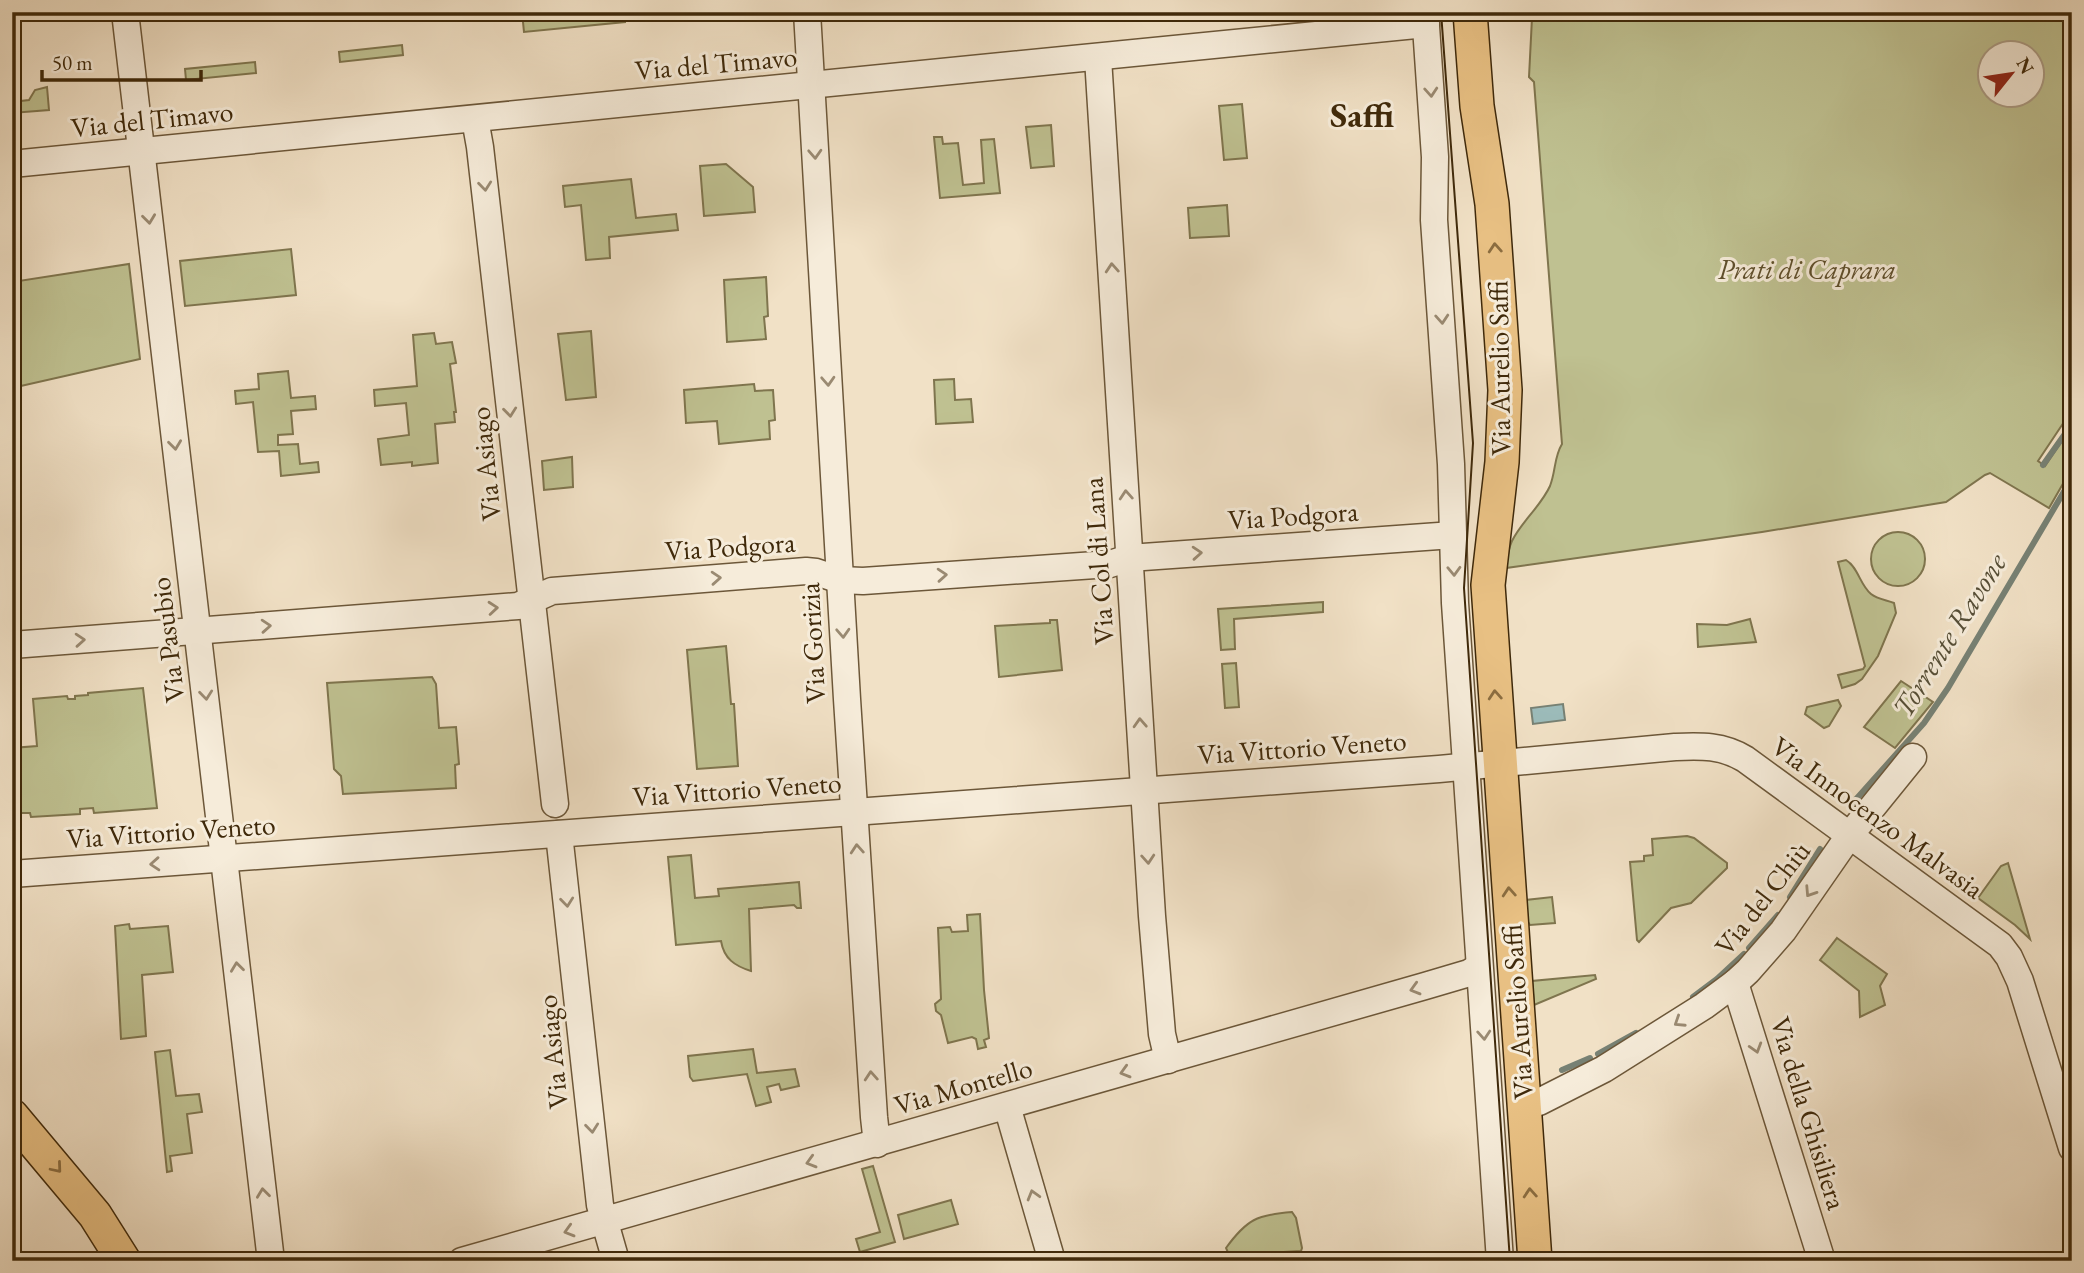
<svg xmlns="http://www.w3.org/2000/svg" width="2084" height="1273" font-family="'EB Garamond',serif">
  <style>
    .green { fill: #bfc191; stroke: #7f754e; stroke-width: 2; fill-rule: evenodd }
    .water { fill: #9cbcbb; stroke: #778174; stroke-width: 2 }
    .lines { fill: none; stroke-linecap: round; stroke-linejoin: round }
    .stream { stroke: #778174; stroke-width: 6 }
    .minor-casing { stroke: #6c5739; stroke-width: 29 }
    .major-casing { stroke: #3f290a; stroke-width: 36 }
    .minor { stroke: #f6ecda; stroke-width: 26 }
    .major { stroke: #e8c083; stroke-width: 33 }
    .tram { stroke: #3f290a; stroke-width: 2 }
    .oneway { stroke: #9a8a72 }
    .oneway2 { stroke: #8b6d40 }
    .labels { text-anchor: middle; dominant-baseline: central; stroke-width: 6; stroke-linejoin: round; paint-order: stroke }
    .street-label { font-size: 28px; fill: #3f290a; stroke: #f6ecda }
    .park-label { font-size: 28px; font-style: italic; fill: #5f4f2c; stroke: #f6ecda }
    .water-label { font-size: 30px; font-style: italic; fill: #564e36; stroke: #f6ecda }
    .district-label { font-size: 35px; font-weight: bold; fill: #3f290a; stroke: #f6ecda }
  </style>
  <rect width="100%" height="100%" fill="#f1e1c6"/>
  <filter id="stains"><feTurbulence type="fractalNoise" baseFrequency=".00286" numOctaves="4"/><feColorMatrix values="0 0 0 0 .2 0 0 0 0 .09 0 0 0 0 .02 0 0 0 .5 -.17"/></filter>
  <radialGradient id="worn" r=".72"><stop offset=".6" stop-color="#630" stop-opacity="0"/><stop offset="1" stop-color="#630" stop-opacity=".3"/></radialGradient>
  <g class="green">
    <polygon points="522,12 625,12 625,22 524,32"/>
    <path d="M 1537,12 L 2072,12 L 2072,410 L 2038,461 L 2045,466 L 2072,426 L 2072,468 L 2049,508 L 1990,473 L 1985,475 L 1946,502 L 1762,532 L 1506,568 C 1507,558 1508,549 1512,541 C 1522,521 1541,506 1550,486 C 1556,470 1554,457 1562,444 L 1534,82 L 1529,77 L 1532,18 ZM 1990,52 L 2032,52 L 2032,94 L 1990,94 Z"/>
    <polygon points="402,45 403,55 340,62 339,52"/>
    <polygon points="255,62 256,73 186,80 185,69"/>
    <polygon points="47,87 49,110 12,113 12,102 29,100 35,90"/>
    <polygon points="1242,104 1247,158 1224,160 1219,106"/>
    <polygon points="1051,125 1054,166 1031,168 1026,127"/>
    <polygon points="934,137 942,137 943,144 958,143 963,185 984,183 981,140 994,139 1000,193 940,198"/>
    <polygon points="726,164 753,187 755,212 704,216 700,166"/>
    <polygon points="631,179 636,218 676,214 678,230 609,237 610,258 586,260 581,205 565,207 563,186"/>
    <polygon points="1227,205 1229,236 1190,238 1188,208"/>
    <polygon points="291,249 296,295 185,306 180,261"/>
    <polygon points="129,264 140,359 12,388 12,282"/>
    <polygon points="766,277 768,316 764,317 766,339 727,342 724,280"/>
    <polygon points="591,331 596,397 566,400 558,334"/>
    <polygon points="434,333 436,344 452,342 456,363 450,364 456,412 454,412 455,422 435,424 438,463 412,466 412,462 381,465 378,439 409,435 406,403 375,406 374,390 417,386 413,335"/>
    <polygon points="288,371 291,398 315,396 316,409 291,411 293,434 278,435 278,445 298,444 300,464 318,462 319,472 281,476 279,451 258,452 253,402 236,404 235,391 259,389 258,374"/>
    <polygon points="954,379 955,400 971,399 973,422 936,424 934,380"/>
    <polygon points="754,384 755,391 773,390 775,420 769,421 770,439 719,444 717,421 686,423 684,390"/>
    <polygon points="572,457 573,487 544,490 542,461"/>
    <circle cx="1898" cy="559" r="27"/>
    <path d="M 1846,560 C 1858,567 1860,585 1871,594 C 1877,599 1886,600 1894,603 L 1896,613 L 1878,656 L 1862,679 L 1855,684 L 1842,688 L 1838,675 L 1863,669 L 1865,666 L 1838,562 Z"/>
    <polygon points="1323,602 1323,612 1234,619 1235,649 1221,650 1218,609"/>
    <polygon points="1750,619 1756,642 1698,647 1697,624 1727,625"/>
    <polygon points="1050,620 1057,620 1062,670 999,677 995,626 1050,623"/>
    <polygon points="726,646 731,704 734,704 738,766 697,769 687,650"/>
    <polygon points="1236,663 1239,707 1225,708 1222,664"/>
    <polygon points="432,677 436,684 439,728 456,727 459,764 455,765 456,788 343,794 341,776 334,769 327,683"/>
    <polygon points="1901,681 1933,702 1895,748 1864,727"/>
    <polygon points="143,688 157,808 94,813 93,808 80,809 80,814 31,817 30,813 17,813 16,818 12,819 12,748 37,746 33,699 67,696 68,699 75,699 75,696 88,695 88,693"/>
    <polygon points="1838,700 1841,706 1829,726 1824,728 1805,714 1807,707"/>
    <polygon points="1687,836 1694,838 1727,863 1727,868 1691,903 1671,908 1639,942 1637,940 1630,862 1644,861 1644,856 1653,855 1652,839"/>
    <path d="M 691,855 L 695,898 L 719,896 L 718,889 L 799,882 L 801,908 L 797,908 L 794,905 L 749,909 L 751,971 C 735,966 724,959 721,941 L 676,945 L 668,857 Z"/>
    <polygon points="2008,863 2030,939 2015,925 1978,898 2001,866"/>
    <polygon points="1552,897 1555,923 1530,925 1528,922 1526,900"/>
    <polygon points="980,914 984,990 989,1038 984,1040 986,1047 978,1049 976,1039 972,1037 948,1043 941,1015 936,1011 935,1004 941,999 938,928 950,927 952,932 968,931 967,915"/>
    <polygon points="129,924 130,929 168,926 173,972 142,975 146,1036 121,1039 115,926"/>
    <polygon points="1837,938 1887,974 1880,986 1885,1005 1860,1017 1859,991 1820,960"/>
    <polygon points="1595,975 1596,979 1534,1005 1532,981"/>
    <polygon points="753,1049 757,1073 795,1069 799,1086 781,1090 779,1084 767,1087 771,1102 756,1106 747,1074 693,1081 690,1077 688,1056"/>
    <polygon points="170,1050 176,1096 199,1094 202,1112 187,1114 192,1153 170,1156 172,1171 167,1172 155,1052"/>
    <polygon points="873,1166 895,1242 860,1252 856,1239 880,1232 862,1169"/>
    <polygon points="951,1200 958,1224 904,1239 898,1215"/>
    <path d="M 1292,1212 L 1296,1218 L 1302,1248 L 1301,1251 L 1229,1255 L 1226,1248 C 1247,1219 1257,1215 1292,1212 Z"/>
  </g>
  <polygon class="water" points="1563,704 1565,720 1533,724 1531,708"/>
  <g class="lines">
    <g class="stream">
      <polyline points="2043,465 2072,424"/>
      <polyline points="1850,806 1924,723 1948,688 2072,478"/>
      <polyline points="1790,897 1820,849"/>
      <polyline points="1749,948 1778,915"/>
      <polyline points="1693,997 1717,979 1744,954"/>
      <polyline points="1598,1054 1636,1033"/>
      <polyline points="1562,1070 1590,1058"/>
    </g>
    <defs>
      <g id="minor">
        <polyline points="125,12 271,1261"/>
        <polyline points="807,12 847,699 874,1117 877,1144"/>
        <polyline points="1425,12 1435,157 1434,220 1451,464 1455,603 1500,1261"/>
        <polyline points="1098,58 1152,916 1162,1034 1168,1060"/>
        <polyline points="475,119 480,147 555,804"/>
        <polyline points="12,164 1426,24"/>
        <polyline points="12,645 518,606 552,591 806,571 816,572 840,580 863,581 1110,564 1129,558 1453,535"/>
        <polyline points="559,834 600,1205 616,1261"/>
        <path d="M 12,874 L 1439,769 L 1675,747 C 1701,746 1722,745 1745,759 L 2000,945 L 2009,957 L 2020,981 L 2072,1148"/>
        <polyline points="1735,983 1822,1261"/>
        <polyline points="1523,1103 1539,1102 1604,1069 1704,1006 1735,983 1748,971 1783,931 1849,836 1913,757"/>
        <polyline points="1007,1106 1052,1261"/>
        <polyline points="462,1261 1425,986 1469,973 1479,967"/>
      </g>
      <g id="major">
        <polyline points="1470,12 1477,106 1492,204 1505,390 1502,462 1488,585 1535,1261"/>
        <polyline points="12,1116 95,1215 124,1261"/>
      </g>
    </defs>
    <use href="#minor" class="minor-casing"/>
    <use href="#major" class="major-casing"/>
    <use href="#minor" class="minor"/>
    <use href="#major" class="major"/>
    <polyline class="tram" points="1441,12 1473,443 1464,588 1510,1261"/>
  </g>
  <defs><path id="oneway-chevron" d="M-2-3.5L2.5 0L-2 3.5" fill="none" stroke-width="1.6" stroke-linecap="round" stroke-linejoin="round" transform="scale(1.75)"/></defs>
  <g class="oneway">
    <use href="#oneway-chevron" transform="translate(1431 92) rotate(86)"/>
    <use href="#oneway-chevron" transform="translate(815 154) rotate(87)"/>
    <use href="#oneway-chevron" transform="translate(485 186) rotate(84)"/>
    <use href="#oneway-chevron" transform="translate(149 219) rotate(83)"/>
    <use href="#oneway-chevron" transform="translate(1112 268) rotate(-94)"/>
    <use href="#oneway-chevron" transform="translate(1442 319) rotate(86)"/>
    <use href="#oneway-chevron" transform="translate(828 381) rotate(87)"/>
    <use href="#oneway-chevron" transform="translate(510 412) rotate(84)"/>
    <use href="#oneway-chevron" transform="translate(175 445) rotate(83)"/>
    <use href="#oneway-chevron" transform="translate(1126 495) rotate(-94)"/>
    <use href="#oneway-chevron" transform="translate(1197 553) rotate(-4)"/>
    <use href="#oneway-chevron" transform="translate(1454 571) rotate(88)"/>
    <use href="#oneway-chevron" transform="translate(942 575) rotate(-4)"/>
    <use href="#oneway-chevron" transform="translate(716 578) rotate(-4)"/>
    <use href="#oneway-chevron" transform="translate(493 608) rotate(-5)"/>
    <use href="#oneway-chevron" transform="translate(266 626) rotate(-4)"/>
    <use href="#oneway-chevron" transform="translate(843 633) rotate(87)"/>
    <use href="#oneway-chevron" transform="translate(80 640) rotate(-4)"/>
    <use href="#oneway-chevron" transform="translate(206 695) rotate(84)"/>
    <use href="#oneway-chevron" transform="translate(1140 723) rotate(-93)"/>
    <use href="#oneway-chevron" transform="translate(857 849) rotate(-94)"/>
    <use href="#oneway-chevron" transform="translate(1148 859) rotate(86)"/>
    <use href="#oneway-chevron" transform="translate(155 864) rotate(176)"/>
    <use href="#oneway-chevron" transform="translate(1810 892) rotate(123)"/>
    <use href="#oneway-chevron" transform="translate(567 902) rotate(84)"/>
    <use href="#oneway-chevron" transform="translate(237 967) rotate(-97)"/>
    <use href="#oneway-chevron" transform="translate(1415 989) rotate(164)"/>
    <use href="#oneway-chevron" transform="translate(1679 1022) rotate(147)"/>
    <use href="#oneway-chevron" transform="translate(1484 1035) rotate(86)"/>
    <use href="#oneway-chevron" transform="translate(1756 1048) rotate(73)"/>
    <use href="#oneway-chevron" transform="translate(1125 1072) rotate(164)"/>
    <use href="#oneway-chevron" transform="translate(871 1076) rotate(-94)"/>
    <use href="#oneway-chevron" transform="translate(592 1128) rotate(84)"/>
    <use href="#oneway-chevron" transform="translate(811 1162) rotate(164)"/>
    <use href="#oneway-chevron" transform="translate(263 1193) rotate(-97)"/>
    <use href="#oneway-chevron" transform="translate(1033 1195) rotate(-106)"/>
    <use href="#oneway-chevron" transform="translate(569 1231) rotate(164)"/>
  </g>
  <g class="oneway2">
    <use href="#oneway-chevron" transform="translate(1495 248) rotate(-94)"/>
    <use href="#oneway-chevron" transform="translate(1495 695) rotate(-94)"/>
    <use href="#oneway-chevron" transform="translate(1509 892) rotate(-94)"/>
    <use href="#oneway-chevron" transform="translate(57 1168) rotate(50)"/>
    <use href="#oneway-chevron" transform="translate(1530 1193) rotate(-94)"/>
  </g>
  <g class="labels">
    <g class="street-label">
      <text transform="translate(716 63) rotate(-5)">Via del Timavo</text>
      <text transform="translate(152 119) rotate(-6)">Via del Timavo</text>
      <text transform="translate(1499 368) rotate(-91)">Via Aurelio Saffi</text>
      <text transform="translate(485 464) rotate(-96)">Via Asiago</text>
      <text transform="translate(1293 515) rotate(-4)">Via Podgora</text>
      <text transform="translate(730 546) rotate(-4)">Via Podgora</text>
      <text transform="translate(1098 561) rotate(-94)">Via Col di Lana</text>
      <text transform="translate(167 640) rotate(-97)">Via Pasubio</text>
      <text transform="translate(812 643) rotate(-93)">Via Gorizia</text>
      <text transform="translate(1302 747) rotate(-4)">Via Vittorio Veneto</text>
      <text transform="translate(737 789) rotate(-4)">Via Vittorio Veneto</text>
      <text transform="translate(1878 817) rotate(36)">Via Innocenzo Malvasia</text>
      <text transform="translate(171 831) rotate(-4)">Via Vittorio Veneto</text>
      <text transform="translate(1762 898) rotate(-52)">Via del Chiù</text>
      <text transform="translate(1517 1012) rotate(-94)">Via Aurelio Saffi</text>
      <text transform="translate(552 1052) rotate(-96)">Via Asiago</text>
      <text transform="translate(963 1086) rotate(-16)">Via Montello</text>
      <text transform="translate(1809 1113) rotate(73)">Via della Ghisiliera</text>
    </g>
    <g class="park-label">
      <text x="1807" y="269">Prati di Caprara</text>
    </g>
    <g class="water-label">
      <text transform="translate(1949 635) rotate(-58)">Torrente Ravone</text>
    </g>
    <g class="district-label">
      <text x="1362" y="114">Saffi</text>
    </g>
  </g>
  <rect width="2084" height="1273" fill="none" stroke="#f1e1c6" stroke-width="42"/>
  <rect x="14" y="14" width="2056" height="1245" fill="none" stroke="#3f290a" stroke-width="3.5"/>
  <rect x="21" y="21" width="2042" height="1231" fill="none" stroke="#3f290a" stroke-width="2"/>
  <g transform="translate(2011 74) rotate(60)"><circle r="33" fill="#f6ecda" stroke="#ad9e87" stroke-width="2"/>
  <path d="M0-5L12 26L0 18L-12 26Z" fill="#8f2418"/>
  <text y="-10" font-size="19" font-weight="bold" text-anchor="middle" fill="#3f290a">N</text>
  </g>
  <path d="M42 70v10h159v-10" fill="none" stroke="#3f290a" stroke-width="3.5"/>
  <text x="52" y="70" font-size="21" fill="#3f290a" stroke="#f6ecda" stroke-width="5" paint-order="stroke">50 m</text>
  <rect width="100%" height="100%" filter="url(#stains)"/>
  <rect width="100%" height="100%" fill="url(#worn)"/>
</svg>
